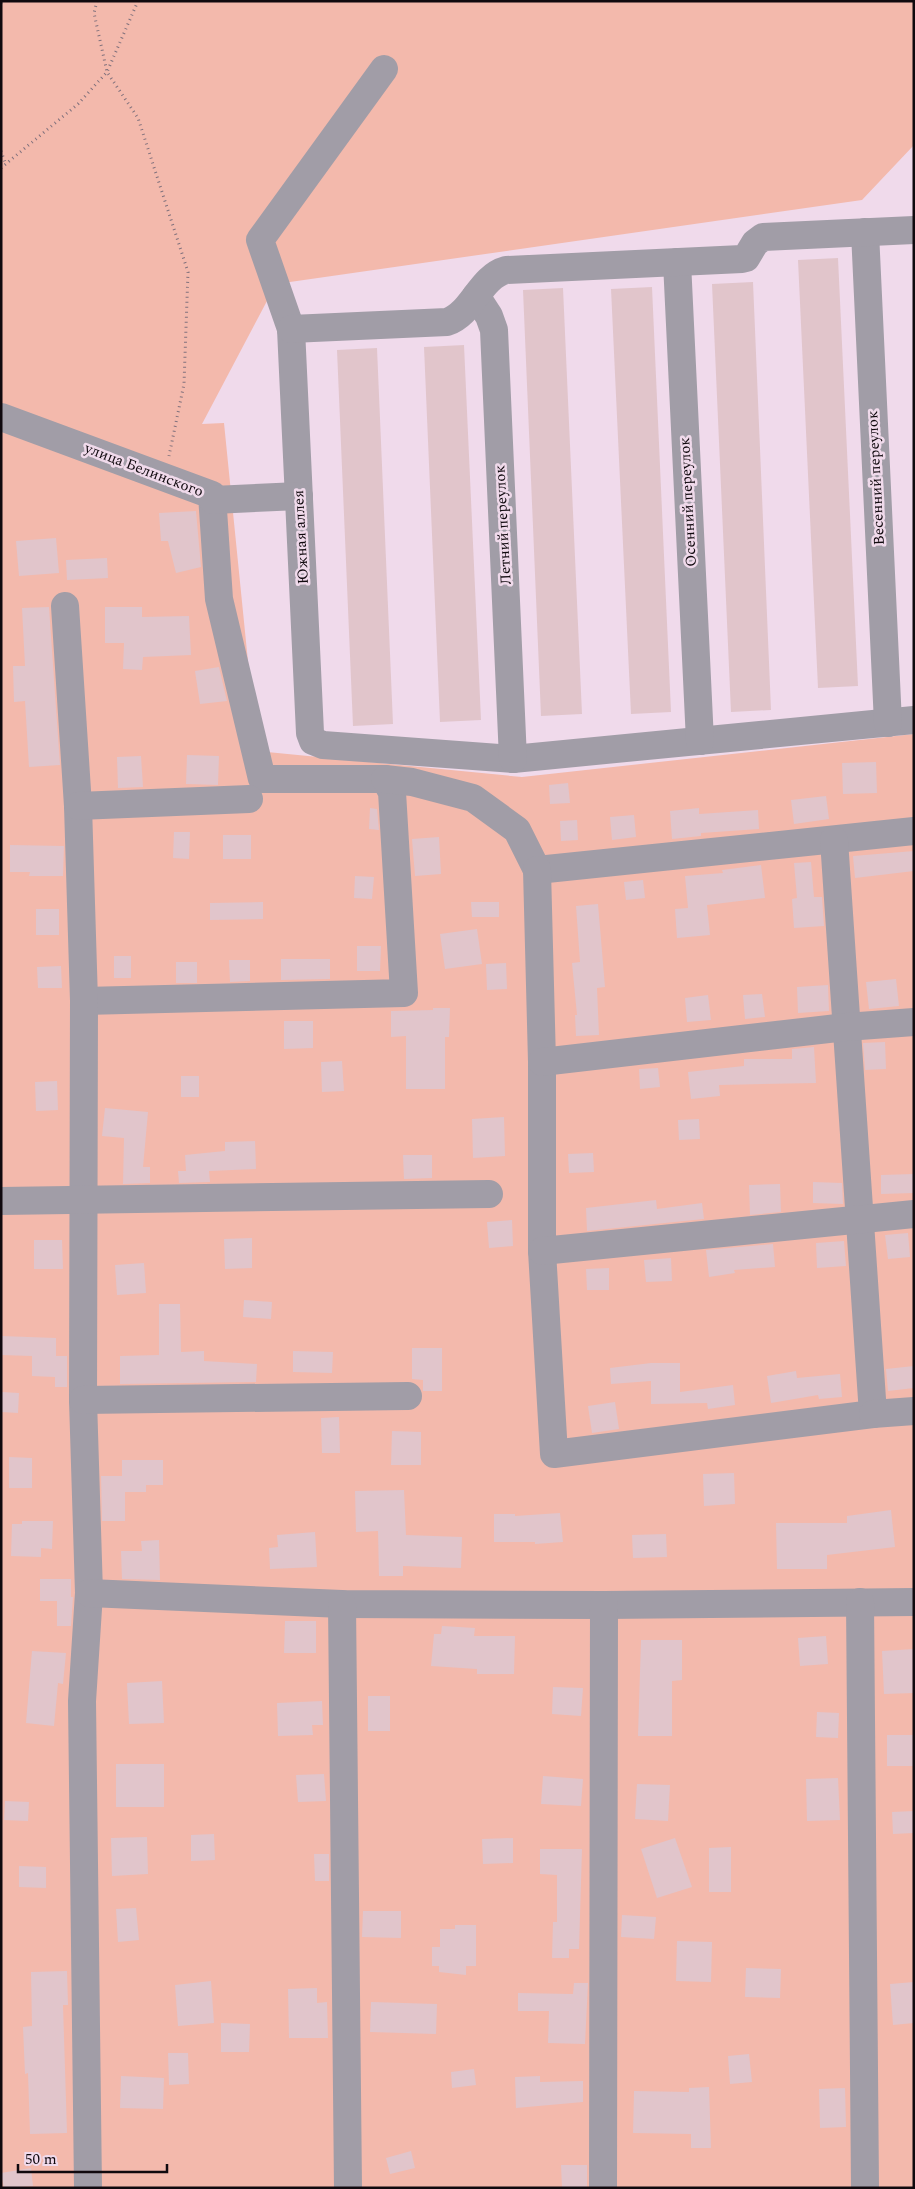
<svg xmlns="http://www.w3.org/2000/svg" width="915" height="2189" font-family="Spectral,serif">
  <style>
    .green { fill: #f3b9ac }
    .building { fill: #e1c5cb }
    .lines { fill: none; stroke-linecap: round; stroke-linejoin: round }
    .path { stroke: #80717c; stroke-width: 3; stroke-dasharray: 1 4; stroke-linecap: butt }
    .minor { stroke: #a19da7; stroke-width: 28 }
    .labels { text-anchor: middle; dominant-baseline: central; stroke-width: 5; stroke-linejoin: round; paint-order: stroke }
    .street-label { font-size: 15px; fill: #10090e; stroke: #f0daeb }
  </style>
  <rect width="100%" height="100%" fill="#f0daeb"/>
  <polygon class="green" points="1,1 914,1 914,145 862,200 276,284 202,424 224,423 257,751 522,777 914,734 914,2188 1,2188"/>
  <g class="building">
    <polygon points="838,258 858,686 818,688 798,260"/>
    <polygon points="753,282 771,710 731,712 712,284"/>
    <polygon points="652,287 671,712 631,714 611,289"/>
    <polygon points="563,288 582,714 541,716 523,290"/>
    <polygon points="464,345 481,720 440,722 424,347"/>
    <polygon points="377,348 393,724 353,726 337,350"/>
    <polygon points="196,511 201,567 176,573 168,541 161,541 159,513"/>
    <polygon points="56,538 59,573 19,576 16,541"/>
    <polygon points="107,558 108,578 67,580 66,560"/>
    <polygon points="49,607 60,765 29,767 25,701 14,702 13,666 25,666 22,608"/>
    <polygon points="105,607 142,607 142,617 189,616 191,655 143,657 142,670 123,669 124,643 105,643"/>
    <polygon points="219,667 227,701 200,704 195,671"/>
    <polygon points="187,755 219,756 218,785 186,784"/>
    <polygon points="141,756 143,787 118,788 117,757"/>
    <polygon points="876,762 877,793 843,794 842,763"/>
    <polygon points="568,783 570,803 550,804 549,785"/>
    <polygon points="826,796 829,819 794,824 791,800"/>
    <polygon points="370,808 377,809 379,830 369,829"/>
    <polygon points="699,808 699,814 758,810 759,829 701,833 701,836 672,839 670,811"/>
    <polygon points="634,815 636,837 612,840 610,817"/>
    <polygon points="577,820 578,840 561,841 560,821"/>
    <polygon points="174,832 190,832 189,859 173,858"/>
    <rect x="223" y="835" width="28" height="24"/>
    <polygon points="439,837 441,874 415,876 412,839"/>
    <polygon points="10,845 64,846 63,876 29,876 30,872 10,872"/>
    <polygon points="914,851 914,871 855,878 853,856"/>
    <polygon points="811,862 814,897 822,897 824,926 794,928 792,899 797,898 794,863"/>
    <polygon points="761,865 765,898 707,905 710,935 677,938 675,909 688,908 685,876 723,873 722,870"/>
    <polygon points="355,876 374,877 372,899 354,898"/>
    <polygon points="643,880 645,898 626,900 624,882"/>
    <polygon points="263,902 263,919 210,920 210,903"/>
    <polygon points="471,902 499,902 499,917 472,917"/>
    <polygon points="598,904 605,987 597,988 599,1035 576,1036 575,1015 577,1015 572,963 580,962 576,906"/>
    <rect x="36" y="909" width="23" height="26"/>
    <polygon points="477,929 482,964 445,969 440,934"/>
    <polygon points="357,946 381,946 380,971 357,971"/>
    <rect x="114" y="956" width="17" height="22"/>
    <polygon points="281,959 330,959 330,979 281,980"/>
    <polygon points="229,960 250,960 250,981 230,982"/>
    <rect x="176" y="962" width="21" height="21"/>
    <polygon points="506,963 507,989 487,990 486,964"/>
    <polygon points="61,966 62,988 38,988 37,967"/>
    <polygon points="896,979 899,1006 869,1009 866,982"/>
    <polygon points="828,985 829,1011 798,1013 797,987"/>
    <polygon points="762,994 765,1017 745,1019 743,995"/>
    <polygon points="708,995 711,1020 687,1022 685,998"/>
    <polygon points="433,1008 450,1008 449,1037 445,1037 445,1089 406,1089 406,1036 391,1037 391,1011 433,1010"/>
    <polygon points="284,1021 313,1021 313,1048 284,1049"/>
    <polygon points="885,1042 886,1069 865,1070 863,1043"/>
    <polygon points="814,1047 816,1083 719,1085 720,1096 691,1099 688,1072 744,1066 744,1059 792,1059 792,1049"/>
    <polygon points="342,1061 344,1091 322,1092 321,1062"/>
    <polygon points="658,1068 660,1087 640,1089 639,1069"/>
    <rect x="181" y="1076" width="18" height="21"/>
    <polygon points="57,1081 58,1110 36,1111 35,1082"/>
    <polygon points="105,1108 148,1112 143,1167 150,1167 150,1183 123,1184 124,1138 102,1136"/>
    <polygon points="504,1117 505,1156 473,1158 472,1119"/>
    <polygon points="699,1119 700,1139 679,1140 678,1120"/>
    <polygon points="255,1141 256,1169 209,1171 210,1182 179,1183 178,1171 186,1171 185,1155 225,1151 225,1142"/>
    <polygon points="593,1153 594,1172 569,1173 568,1154"/>
    <polygon points="403,1155 432,1155 432,1178 404,1179"/>
    <polygon points="914,1174 914,1193 881,1194 881,1175"/>
    <polygon points="813,1182 842,1183 843,1204 813,1203"/>
    <polygon points="780,1184 781,1212 750,1215 749,1185"/>
    <polygon points="656,1200 657,1209 702,1203 704,1219 587,1231 586,1208"/>
    <polygon points="512,1220 513,1246 489,1248 487,1222"/>
    <polygon points="908,1233 910,1257 888,1259 885,1235"/>
    <polygon points="252,1238 252,1268 225,1269 224,1239"/>
    <polygon points="34,1240 62,1240 63,1269 34,1269"/>
    <polygon points="844,1241 846,1266 817,1268 816,1243"/>
    <polygon points="773,1244 775,1267 734,1270 735,1273 709,1277 706,1250"/>
    <polygon points="671,1258 672,1281 646,1282 644,1260"/>
    <polygon points="144,1263 146,1293 117,1295 115,1265"/>
    <polygon points="609,1268 609,1290 587,1290 586,1269"/>
    <polygon points="244,1300 272,1302 271,1319 243,1317"/>
    <polygon points="159,1304 180,1304 181,1352 204,1351 204,1361 257,1364 256,1382 120,1384 120,1356 159,1355"/>
    <polygon points="1,1336 56,1338 56,1356 67,1356 67,1387 55,1387 55,1377 32,1376 32,1356 1,1355"/>
    <polygon points="412,1348 442,1348 442,1391 423,1391 423,1380 412,1379"/>
    <polygon points="293,1351 333,1352 332,1373 293,1372"/>
    <polygon points="651,1363 680,1363 680,1392 733,1385 735,1405 708,1409 707,1403 651,1404 651,1381 611,1384 610,1368"/>
    <polygon points="914,1366 914,1388 888,1391 886,1369"/>
    <polygon points="796,1371 797,1378 840,1374 842,1397 819,1399 818,1395 771,1403 767,1376"/>
    <polygon points="1,1392 19,1393 18,1413 1,1412"/>
    <polygon points="615,1402 619,1429 592,1433 588,1406"/>
    <polygon points="339,1417 340,1453 322,1453 321,1418"/>
    <polygon points="392,1431 421,1432 421,1465 391,1465"/>
    <polygon points="9,1457 32,1458 32,1488 9,1488"/>
    <polygon points="122,1460 163,1460 163,1485 146,1485 146,1492 125,1492 125,1521 102,1521 101,1476 122,1476"/>
    <polygon points="734,1473 735,1504 704,1506 703,1474"/>
    <polygon points="404,1490 406,1535 462,1537 461,1568 403,1566 403,1576 379,1576 378,1531 356,1532 355,1491"/>
    <polygon points="891,1510 895,1547 827,1555 827,1569 777,1569 776,1523 847,1523 847,1516"/>
    <polygon points="560,1513 563,1542 535,1544 535,1542 494,1542 494,1514 515,1514 515,1516"/>
    <polygon points="22,1521 53,1521 52,1549 41,1548 41,1557 11,1556 12,1524 22,1524"/>
    <polygon points="315,1532 317,1567 270,1569 269,1548 278,1547 277,1535"/>
    <polygon points="666,1534 667,1557 633,1558 632,1535"/>
    <polygon points="159,1540 160,1580 122,1579 121,1551 142,1551 141,1541"/>
    <polygon points="40,1579 71,1579 71,1597 73,1597 71,1626 57,1626 57,1601 40,1601"/>
    <polygon points="285,1621 316,1621 316,1653 284,1653"/>
    <polygon points="442,1626 475,1628 474,1636 515,1636 514,1674 477,1674 477,1669 431,1666 434,1634 441,1634"/>
    <polygon points="826,1636 828,1664 800,1666 798,1638"/>
    <polygon points="641,1640 682,1640 682,1680 672,1681 672,1736 638,1736"/>
    <polygon points="914,1649 914,1693 884,1694 882,1651"/>
    <polygon points="32,1651 66,1653 63,1684 58,1683 54,1726 26,1723"/>
    <polygon points="162,1681 164,1723 129,1724 127,1683"/>
    <polygon points="553,1687 583,1688 581,1716 552,1714"/>
    <rect x="368" y="1696" width="22" height="35"/>
    <polygon points="322,1701 323,1725 312,1725 313,1735 278,1736 277,1703"/>
    <polygon points="817,1712 839,1713 838,1738 816,1737"/>
    <rect x="887" y="1735" width="26" height="31"/>
    <rect x="116" y="1764" width="48" height="43"/>
    <polygon points="324,1774 326,1801 298,1802 296,1775"/>
    <polygon points="543,1776 583,1779 581,1806 541,1804"/>
    <polygon points="838,1778 840,1820 807,1821 806,1779"/>
    <polygon points="637,1784 670,1785 668,1821 635,1819"/>
    <polygon points="5,1801 29,1802 28,1821 4,1820"/>
    <polygon points="914,1811 914,1833 893,1834 892,1812"/>
    <polygon points="214,1834 215,1860 191,1861 191,1835"/>
    <polygon points="147,1837 148,1874 112,1876 111,1838"/>
    <polygon points="513,1838 513,1863 483,1864 482,1839"/>
    <polygon points="675,1838 692,1887 657,1898 641,1849"/>
    <polygon points="731,1847 731,1892 709,1892 709,1848"/>
    <polygon points="540,1849 582,1849 579,1949 569,1949 569,1958 552,1958 553,1922 557,1922 557,1875 540,1874"/>
    <polygon points="314,1854 329,1854 329,1881 315,1881"/>
    <polygon points="19,1866 46,1867 46,1888 19,1887"/>
    <polygon points="136,1908 139,1940 118,1942 116,1909"/>
    <polygon points="363,1911 401,1911 401,1938 362,1937"/>
    <polygon points="622,1915 656,1917 654,1939 621,1937"/>
    <polygon points="455,1925 476,1925 476,1966 466,1966 466,1975 439,1972 439,1966 432,1966 432,1947 440,1947 440,1929 455,1929"/>
    <polygon points="677,1941 712,1942 711,1982 676,1981"/>
    <polygon points="746,1968 781,1969 780,1998 745,1997"/>
    <polygon points="67,1971 68,2005 63,2005 67,2133 30,2134 28,2073 25,2074 23,2027 32,2026 31,1972"/>
    <polygon points="211,1981 214,2023 178,2026 175,1985"/>
    <polygon points="914,1982 914,2023 893,2025 890,1984"/>
    <polygon points="574,1983 588,1983 585,2044 548,2043 549,2011 518,2011 518,1993 573,1994"/>
    <polygon points="317,1988 317,2003 327,2002 328,2038 289,2038 288,1989"/>
    <polygon points="371,2002 437,2004 436,2034 370,2032"/>
    <polygon points="221,2023 250,2024 249,2052 221,2052"/>
    <polygon points="168,2053 188,2053 189,2084 169,2085"/>
    <polygon points="749,2054 752,2082 730,2084 728,2056"/>
    <polygon points="474,2069 476,2085 452,2088 451,2072"/>
    <polygon points="121,2076 164,2078 163,2109 120,2108"/>
    <polygon points="540,2076 540,2082 583,2081 583,2102 516,2108 515,2077"/>
    <polygon points="709,2087 711,2148 691,2148 691,2134 633,2133 634,2091 689,2092 689,2088"/>
    <polygon points="845,2088 846,2127 820,2128 819,2089"/>
    <polygon points="411,2151 415,2168 390,2174 386,2158"/>
    <polygon points="561,2165 587,2165 587,2188 562,2188"/>
    <polygon points="31,2168 33,2186 4,2188 1,2173"/>
  </g>
  <g class="lines">
    <g class="path">
      <polyline points="97,1 94,13 107,72 138,118 188,272 184,384 169,456"/>
      <polyline points="1,3 2,1"/>
      <polyline points="1,151 6,165"/>
      <polyline points="1,168 78,104 107,72 138,1"/>
    </g>
    <g class="minor">
      <polyline points="384,69 260,240 291,329 310,733 313,741 323,745 513,759 914,720"/>
      <polyline points="865,232 888,723"/>
      <polyline points="677,262 700,741"/>
      <polyline points="476,296 489,316 494,330 513,759"/>
      <path d="M 291,329 L 447,322 C 472,314 480,277 506,270 L 742,259 L 746,258 L 755,243 L 763,237 L 914,230"/>
      <polyline points="1,417 212,495 219,599 262,779 385,779 392,792 404,993 84,1001"/>
      <polyline points="213,500 299,496"/>
      <polyline points="65,606 78,806 84,1001 83,1400 89,1593 82,1701 88,2188"/>
      <polyline points="385,779 412,782 473,798 517,830 537,870 914,831"/>
      <polyline points="78,806 249,799"/>
      <polyline points="537,870 542,1062 542,1251 554,1454 873,1414 834,840"/>
      <polyline points="542,1062 846,1027 914,1022"/>
      <polyline points="1,1201 489,1194"/>
      <polyline points="542,1251 914,1214"/>
      <polyline points="83,1400 408,1396"/>
      <polyline points="873,1414 914,1411"/>
      <polyline points="89,1593 342,1604 604,1605 914,1602"/>
      <polyline points="860,1602 865,2188"/>
      <polyline points="342,1604 348,2188"/>
      <polyline points="603,2188 604,1605"/>
    </g>
  </g>
  <g class="labels">
    <g class="street-label">
      <text transform="translate(144 470) rotate(21)">улица Белинского</text>
      <text transform="translate(876 478) rotate(-93)">Весенний переулок</text>
      <text transform="translate(688 502) rotate(-93)">Осенний переулок</text>
      <text transform="translate(503 525) rotate(-93)">Летний переулок</text>
      <text transform="translate(301 537) rotate(-93)">Южная аллея</text>
    </g>
  </g>
  <rect width="915" height="2189" fill="none" stroke="#10090e" stroke-width="5"/>
  <path d="M18 2164v8h149v-8" fill="none" stroke="#10090e" stroke-width="2.5"/>
  <text x="25" y="2164" font-size="15" fill="#10090e" stroke="#f0daeb" stroke-width="4" paint-order="stroke">50 m</text>
</svg>
